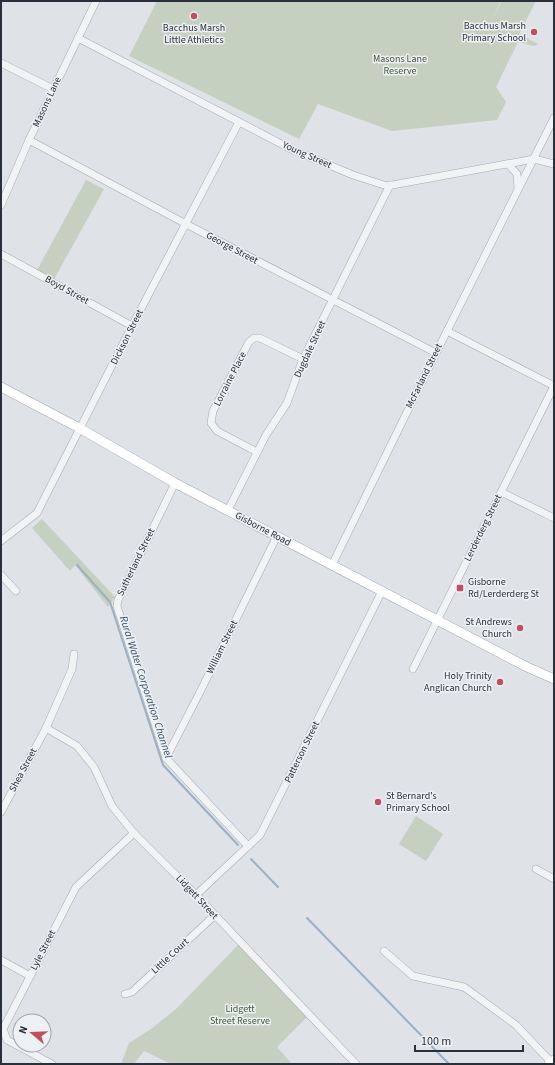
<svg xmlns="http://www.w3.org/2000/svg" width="555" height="1065" font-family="'Source Sans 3',sans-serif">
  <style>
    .green { fill: #c5d0c1 }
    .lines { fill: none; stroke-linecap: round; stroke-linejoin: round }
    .stream { stroke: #9dafc3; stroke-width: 2 }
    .minor-casing { stroke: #a5a9b0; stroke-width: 8 }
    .major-casing { stroke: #9fa6b1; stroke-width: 10 }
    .minor { stroke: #f1f3f5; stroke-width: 7 }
    .major { stroke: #fff; stroke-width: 9 }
    .poi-dot { fill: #c05060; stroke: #eef1f4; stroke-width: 1.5 }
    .labels { text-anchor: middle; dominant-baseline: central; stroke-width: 3; stroke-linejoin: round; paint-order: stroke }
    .poi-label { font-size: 10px; fill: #29303c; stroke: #eef1f4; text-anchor: end }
    .park-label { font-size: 10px; fill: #3e5638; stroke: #eef1f4 }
    .street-label { font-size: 10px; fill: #29303c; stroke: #eef1f4 }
    .water-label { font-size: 11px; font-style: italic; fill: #384f6c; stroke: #eef1f4 }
  </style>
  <rect width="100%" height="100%" fill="#dfe2e7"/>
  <g class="green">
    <polygon points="157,1 501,1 492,20 502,1 536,1 519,34 538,44 534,46 518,42 496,87 506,102 497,120 392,131 318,104 299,139 129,56"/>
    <polygon points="86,180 104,189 53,281 36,272"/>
    <polygon points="42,519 115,597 108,607 75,565 70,571 32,528"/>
    <polygon points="416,816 443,834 426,861 399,844"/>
    <polygon points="240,943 309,1015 277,1047 291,1063 171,1064 144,1051 134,1064 121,1064 129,1043 151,1029 176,1009"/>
  </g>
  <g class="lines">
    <g class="stream">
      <polyline points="77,565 110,602 163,765 238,845"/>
      <polyline points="251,859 278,887"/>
      <polyline points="307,918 449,1064"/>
    </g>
    <defs>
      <g id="minor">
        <polyline points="78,38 291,149 353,175 387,186 534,159 554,164"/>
        <polyline points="1,63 53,89"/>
        <polyline points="29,140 186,224 436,353"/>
        <polyline points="508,164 517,174 518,188"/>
        <polyline points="1,205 29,140 96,1"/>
        <polyline points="1,254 132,326"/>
        <polyline points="447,331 554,386"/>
        <polyline points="257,452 217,431 211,423 213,411 249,342 254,338 260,338 303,359"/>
        <polyline points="175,483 118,600 117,606 166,758 248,846"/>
        <polyline points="501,492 554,518"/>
        <polyline points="228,510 266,435 287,403 303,359 390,185"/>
        <polyline points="1,541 37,513 42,503 132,326 239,122"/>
        <polyline points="332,565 436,353 554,118"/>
        <polyline points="1,575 16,591"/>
        <polyline points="413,669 554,386"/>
        <polyline points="46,728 77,746 94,767 112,806 133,832 196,895 356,1064"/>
        <polyline points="166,758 200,692 277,536"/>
        <polyline points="1,812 46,728 72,669 74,654"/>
        <polyline points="536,869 554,879"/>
        <polyline points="196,895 260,835 382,591"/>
        <polyline points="384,951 413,976 464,987 516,1025 551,1062"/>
        <polyline points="1,960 30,976"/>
        <polyline points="125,994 132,992 214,916"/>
        <polyline points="52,1064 7,1040 3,1029 76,887 134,833"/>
      </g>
      <g id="major">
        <polyline points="1,387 81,429 175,483 527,667 554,679"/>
        <polyline points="549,1064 554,1060"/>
      </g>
    </defs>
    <use href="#minor" class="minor-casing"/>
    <use href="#major" class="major-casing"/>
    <use href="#minor" class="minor"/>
    <use href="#major" class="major"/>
  </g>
  <g class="poi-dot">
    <circle cx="194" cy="16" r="4"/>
    <circle cx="534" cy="32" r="4"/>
    <rect x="456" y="584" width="8" height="8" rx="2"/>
    <circle cx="520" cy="628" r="4"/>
    <circle cx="500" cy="682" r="4"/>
    <circle cx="378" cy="802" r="4"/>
  </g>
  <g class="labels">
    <g class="poi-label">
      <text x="526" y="26">Bacchus Marsh<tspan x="526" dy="12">Primary School</tspan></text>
      <text x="194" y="28" text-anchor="middle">Bacchus Marsh<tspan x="194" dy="12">Little Athletics</tspan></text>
      <text x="468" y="582" text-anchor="start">Gisborne<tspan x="468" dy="12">Rd/Lerderderg St</tspan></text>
      <text x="512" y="622">St Andrews<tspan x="512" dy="12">Church</tspan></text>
      <text x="492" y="676">Holy Trinity<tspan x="492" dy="12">Anglican Church</tspan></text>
      <text x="386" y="796" text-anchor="start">St Bernard's<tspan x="386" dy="12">Primary School</tspan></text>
    </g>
    <g class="park-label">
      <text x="400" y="59">Masons Lane<tspan x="400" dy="12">Reserve</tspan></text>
      <text x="240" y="1009">Lidgett<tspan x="240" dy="12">Street Reserve</tspan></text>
    </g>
    <g class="street-label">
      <text transform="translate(47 102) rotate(-65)">Masons Lane</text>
      <text transform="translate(307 155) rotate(24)">Young Street</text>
      <text transform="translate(232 248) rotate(28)">George Street</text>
      <text transform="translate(67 290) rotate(29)">Boyd Street</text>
      <text transform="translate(127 337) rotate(-63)">Dickson Street</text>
      <text transform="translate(310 349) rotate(-65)">Dugdale Street</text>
      <text transform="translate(424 376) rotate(-64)">McFarland Street</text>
      <text transform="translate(230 379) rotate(-63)">Lorraine Place</text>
      <text transform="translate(483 528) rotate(-64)">Lerderderg Street</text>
      <text transform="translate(263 529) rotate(28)">Gisborne Road</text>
      <text transform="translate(136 562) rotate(-64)">Sutherland Street</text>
      <text transform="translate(222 647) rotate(-64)">William Street</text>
      <text transform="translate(302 752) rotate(-64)">Patterson Street</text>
      <text transform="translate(23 770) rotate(-62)">Shea Street</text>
      <text transform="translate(197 897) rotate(47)">Lidgett Street</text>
      <text transform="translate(43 950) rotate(-63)">Lyle Street</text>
      <text transform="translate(170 956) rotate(-43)">Little Court</text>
    </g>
    <g class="water-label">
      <text transform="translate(146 687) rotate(72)">Rural Water Corporation Channel</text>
    </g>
  </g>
  <rect width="555" height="1065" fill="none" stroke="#29303c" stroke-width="4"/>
  <g transform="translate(32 1033) rotate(289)"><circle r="19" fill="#eef1f4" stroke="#9fa4aa"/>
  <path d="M0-3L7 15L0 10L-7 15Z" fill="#c05060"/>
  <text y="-6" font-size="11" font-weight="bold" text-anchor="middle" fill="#29303c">N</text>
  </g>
  <path d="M415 1045v6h108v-6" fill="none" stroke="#29303c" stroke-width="2"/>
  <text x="421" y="1045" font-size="12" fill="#29303c" stroke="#eef1f4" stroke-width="3" paint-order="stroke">100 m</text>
</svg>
